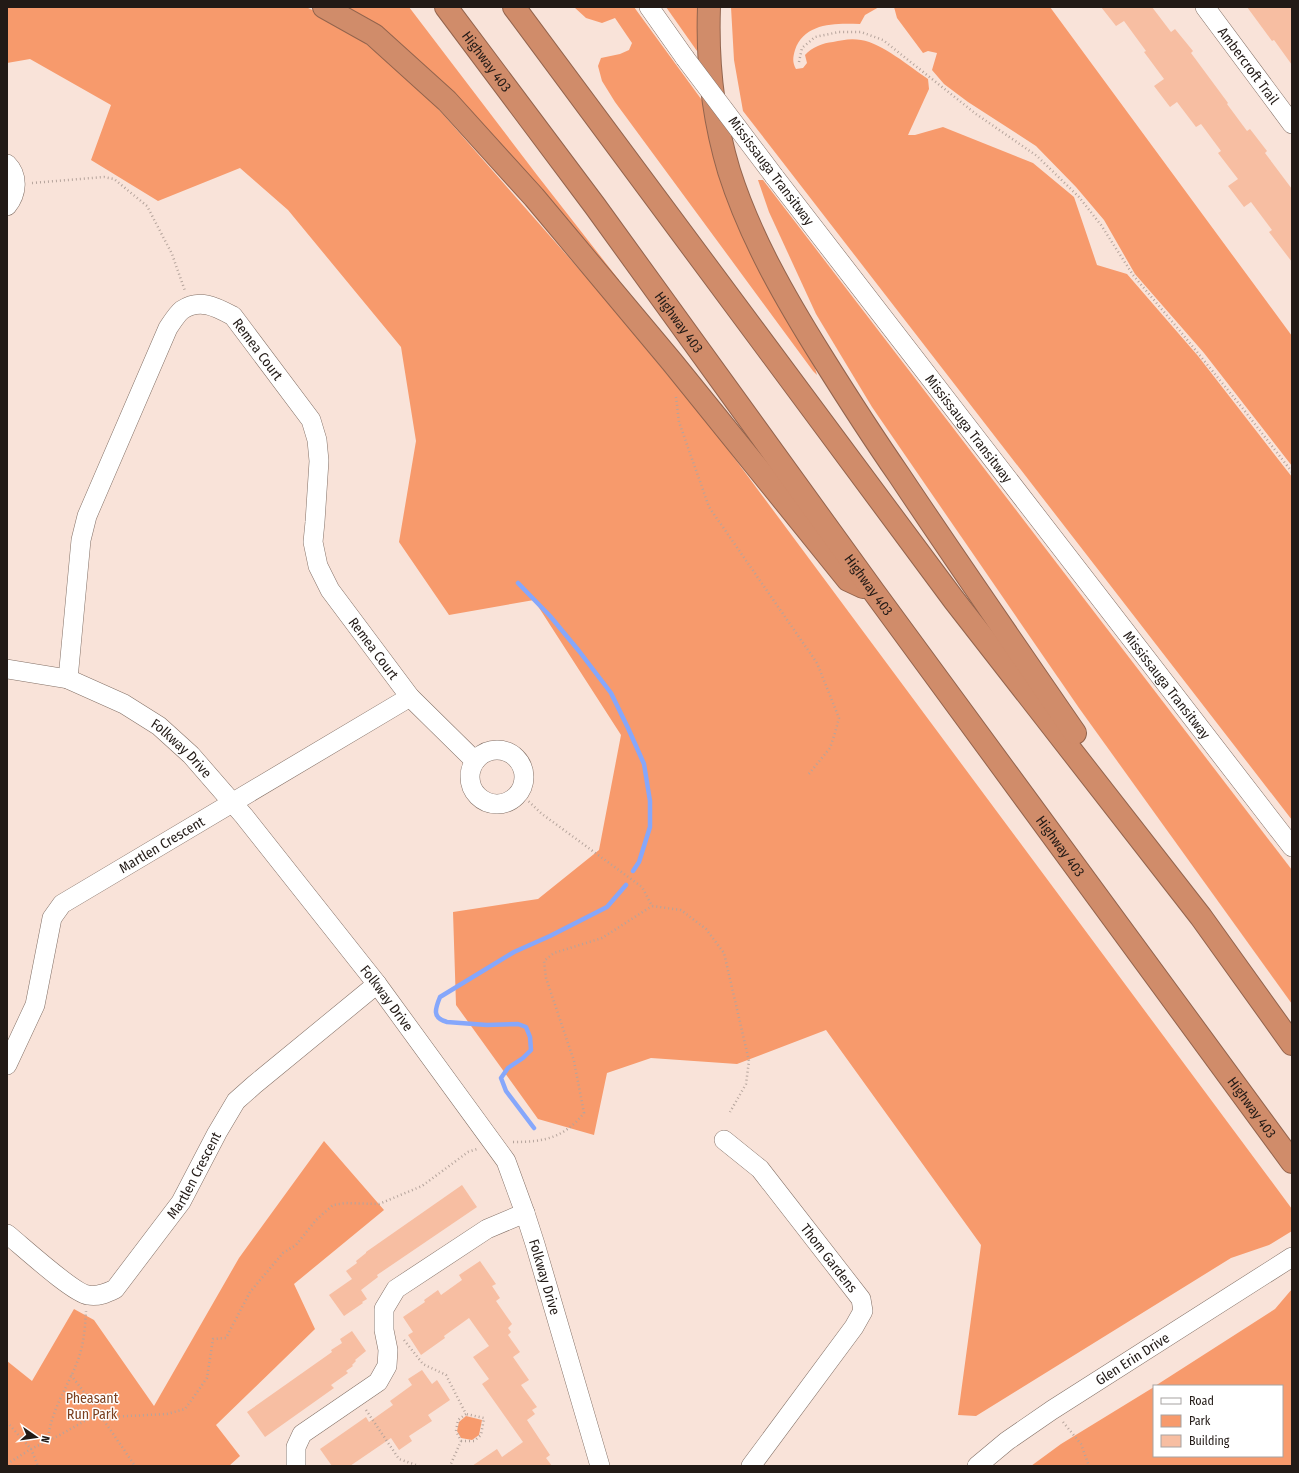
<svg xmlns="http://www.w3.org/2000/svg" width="1299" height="1473" font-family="'Fira Sans Condensed',sans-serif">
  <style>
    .green { fill: #f79a6c }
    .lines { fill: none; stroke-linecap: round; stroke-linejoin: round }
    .stream { stroke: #86a7fb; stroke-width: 4.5 }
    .building { fill: #f7bea2 }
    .minor-casing { stroke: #837066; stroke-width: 20 }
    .highway-casing { stroke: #93644d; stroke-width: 24 }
    .path { stroke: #b5a49c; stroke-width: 2.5; stroke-dasharray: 1 3; stroke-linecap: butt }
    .minor { stroke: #fff; stroke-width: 19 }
    .highway { stroke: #d08c6a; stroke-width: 22 }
    .minor-bridge-casing { stroke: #837066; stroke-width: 20; stroke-linecap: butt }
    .minor-bridge { stroke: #fff; stroke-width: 19 }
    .labels { text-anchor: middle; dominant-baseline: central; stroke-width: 3; stroke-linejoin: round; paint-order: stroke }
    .street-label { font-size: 14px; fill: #221a16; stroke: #fff }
    .park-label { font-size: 14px; fill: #7c401f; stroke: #fff }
  </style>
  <rect width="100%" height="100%" fill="#f9e3d9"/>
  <g class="green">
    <polygon points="7,7 306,7 323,15 355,35 385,59 427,96 600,293 718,436 1292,1209 1292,1231 1269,1245 1231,1258 976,1416 958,1415 981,1245 826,1030 737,1064 651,1058 607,1073 594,1135 538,1119 456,1005 453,912 538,899 599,850 621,735 534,600 449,615 399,542 416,441 401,347 288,210 240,168 158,201 91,160 111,105 30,59 7,63"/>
    <polygon points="344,7 409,7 537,175 619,280 616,283"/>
    <polygon points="574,7 634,7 704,103 765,282 815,368 817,375 813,371 615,102 602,81 598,66 601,58 620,54 629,50 632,43 615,18 602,23 586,18"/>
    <polygon points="666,7 697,7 697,51"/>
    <path d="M 731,7 L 879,7 L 865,15 L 860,24 C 837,23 804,22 795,50 C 793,57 792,62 796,69 L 803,68 L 807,63 L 805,55 C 812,47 823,43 833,42 C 842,40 851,38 861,40 C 882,43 910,67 928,79 L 929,89 L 908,135 L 915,135 L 943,127 L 1033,163 L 1074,197 L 1097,265 L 1127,274 L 1198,356 L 1292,477 L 1292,820 L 743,111 L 734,60 Z"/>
    <polygon points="894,7 1050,7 1292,336 1292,466 1204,353 1135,274 1104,220 1076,187 1036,146 968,102 944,84 932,70 937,53 928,51 923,53 897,18"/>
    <polygon points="758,180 763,180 1292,870 1292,1004 1079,708 872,407 816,314 769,212"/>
    <polygon points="324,1141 384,1210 294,1284 315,1329 216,1425 240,1456 229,1466 7,1466 7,1361 32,1381 74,1309 94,1320 154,1406 239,1258"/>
    <polygon points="1292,1289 1292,1466 1031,1466 1061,1444 1154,1387 1154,1456 1282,1456 1282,1386 1155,1386 1275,1309"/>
    <polygon points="466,1416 482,1420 479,1435 472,1440 461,1438 457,1431 459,1422"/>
  </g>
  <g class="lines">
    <g class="stream">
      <polyline points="518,583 550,616 579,651 611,693 628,728 644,764 650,801 650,827 639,862 633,871"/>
      <path d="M 534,1128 L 506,1091 L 501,1078 L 508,1068 L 523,1058 L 531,1050 L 530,1037 L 526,1027 L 518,1024 L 487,1025 L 447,1022 C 432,1018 435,1009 440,997 L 514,952 L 550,936 L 607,907 L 626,885"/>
    </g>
  </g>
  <g class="building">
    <polygon points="1101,7 1152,7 1171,32 1175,29 1193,51 1191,53 1228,103 1227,104 1247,131 1250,129 1267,151 1265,153 1292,189 1292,262 1269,232 1272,230 1251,202 1244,207 1228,186 1238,179 1218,153 1221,151 1201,124 1196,127 1177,102 1170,107 1154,86 1164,79 1144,52 1146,51 1124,21 1116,26"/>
    <polygon points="1247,7 1292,7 1292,65 1274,40 1272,41"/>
    <polygon points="462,1185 477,1207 377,1275 378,1277 361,1290 367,1299 362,1302 363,1303 344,1316 329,1295 352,1279 346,1271 357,1263 356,1261 366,1253 366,1252"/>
    <polygon points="480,1261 496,1284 492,1286 500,1298 496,1301 512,1324 508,1328 511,1332 508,1335 520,1352 513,1357 529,1380 521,1385 537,1407 532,1410 535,1414 527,1420 550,1455 546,1458 552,1466 472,1466 497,1449 502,1457 523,1442 482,1384 489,1379 473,1357 489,1346 469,1318 444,1336 445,1338 421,1355 408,1335 413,1332 403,1317 425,1302 424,1300 438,1290 441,1295 462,1280 459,1275"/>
    <polygon points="352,1331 366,1351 355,1360 356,1361 352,1365 353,1366 346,1371 348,1373 331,1385 334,1388 265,1437 247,1412 332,1352 331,1350 342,1343 340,1339"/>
    <polygon points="422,1370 432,1384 437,1380 450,1400 428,1415 432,1421 409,1436 412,1441 399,1450 391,1438 350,1466 332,1466 320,1449 366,1417 369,1422 393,1405 390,1401 412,1385 408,1379"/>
  </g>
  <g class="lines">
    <defs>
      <g id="minor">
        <polyline points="649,7 685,58"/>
        <path id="s1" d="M 1205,7 L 1292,124"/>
        <path d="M 7,164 C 19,176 17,194 7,206"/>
        <path id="s2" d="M 774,176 L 1292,847"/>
        <path id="s3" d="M 7,669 L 68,679 L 124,704 L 159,726 L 191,755 L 244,816 L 377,984 L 506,1161 L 525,1213 L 535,1244 L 600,1466"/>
        <path id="s4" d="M 68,679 L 81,540 L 87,516 L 168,328 C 172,322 177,314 182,310 C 200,298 216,307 233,316 L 311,420 L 317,440 L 319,461 L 315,522 L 313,542 L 318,566 L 330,590 L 410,697 L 475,761"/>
        <circle cx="497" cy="777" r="27"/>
        <path id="s5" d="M 7,1065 L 35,1005 L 52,918 L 62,904 L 410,697"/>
        <path id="s6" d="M 724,1140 L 760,1169 L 861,1299 L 863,1311 L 854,1327 L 751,1466"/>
        <path id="s7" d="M 7,1234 C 22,1246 73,1293 88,1295 C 98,1297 107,1293 115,1289 L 181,1202 L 217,1133 L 236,1101 L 254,1085 L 377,984"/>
        <polyline points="296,1466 296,1447 302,1434 378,1382 387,1366 388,1350 384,1330 384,1309 396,1289 487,1229 525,1213"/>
        <path id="s8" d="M 977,1466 L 1007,1441 L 1052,1410 L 1292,1257"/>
      </g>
      <g id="highway">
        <polyline points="324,7 374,35 447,101 534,197 672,362 848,580 863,587"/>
        <path id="s9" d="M 446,7 L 595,206 L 874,592 L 1292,1162"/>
        <polyline points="514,7 954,600 1201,917 1292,1044"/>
        <path d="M 709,7 C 707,62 713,118 729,171 C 750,237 785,298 822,357 C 847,397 872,436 899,475 C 957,562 1016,647 1075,733"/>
      </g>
    </defs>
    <use href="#minor" class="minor-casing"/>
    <use href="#highway" class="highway-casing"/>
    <g class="path">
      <polyline points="799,62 802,48 815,37 839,32 861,32 883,40 976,114 1037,156 1079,197 1101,225 1133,275 1180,331 1244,410 1292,472"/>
      <polyline points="32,183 104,177 114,179 147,206 172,254 185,291"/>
      <polyline points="676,397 679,422 709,507 817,663 839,718 835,733 830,748 808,775"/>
      <polyline points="520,793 542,814 642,887 652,906 681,910 706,929 724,953 749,1061 746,1084 730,1112"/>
      <path d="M 513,1142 C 544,1142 564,1138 584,1113 L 574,1061 L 546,978 L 544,961 L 554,953 L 602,938 L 652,906"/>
      <polyline points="404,1340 423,1364 446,1375 466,1414 458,1420 456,1431 461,1441 450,1466"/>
      <polyline points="71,1375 90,1400 135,1466"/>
      <polyline points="366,1410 399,1459 419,1466"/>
      <polyline points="7,1422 31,1449 38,1466"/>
      <polyline points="1063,1422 1081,1444 1089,1466"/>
      <path d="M 48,1441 C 50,1411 68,1387 78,1360 C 84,1344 85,1327 86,1311"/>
      <polyline points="461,1441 474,1441 481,1435 484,1418 466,1414"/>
      <polyline points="7,1464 31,1449 58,1436 90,1418 167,1414 185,1409 207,1378 213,1339 226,1338 250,1292 283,1253 296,1245 316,1220 333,1205 346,1203 379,1204 422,1186 468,1152 477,1149"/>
    </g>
    <use href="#minor" class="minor"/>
    <use href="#highway" class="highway"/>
    <defs>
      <polyline id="minor-bridge" points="685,58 774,176"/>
    </defs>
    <use href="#minor-bridge" class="minor-bridge-casing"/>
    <use href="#minor-bridge" class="minor-bridge"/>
  </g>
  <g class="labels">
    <g class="street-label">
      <text stroke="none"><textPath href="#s9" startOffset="68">Highway 403</textPath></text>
      <text stroke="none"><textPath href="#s1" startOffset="73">Ambercroft Trail</textPath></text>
      <text transform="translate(771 171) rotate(53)">Mississauga Transitway</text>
      <text stroke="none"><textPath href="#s9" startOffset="392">Highway 403</textPath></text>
      <text stroke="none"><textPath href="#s4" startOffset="488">Remea Court</textPath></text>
      <text stroke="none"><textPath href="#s2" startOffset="319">Mississauga Transitway</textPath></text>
      <text stroke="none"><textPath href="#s9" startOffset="716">Highway 403</textPath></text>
      <text stroke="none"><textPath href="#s4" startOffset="824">Remea Court</textPath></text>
      <text stroke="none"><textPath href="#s2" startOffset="643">Mississauga Transitway</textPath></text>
      <text stroke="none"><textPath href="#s3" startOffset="196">Folkway Drive</textPath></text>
      <text stroke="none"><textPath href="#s5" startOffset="288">Martlen Crescent</textPath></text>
      <text stroke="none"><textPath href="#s9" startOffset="1040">Highway 403</textPath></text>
      <text stroke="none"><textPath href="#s3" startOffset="520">Folkway Drive</textPath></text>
      <text stroke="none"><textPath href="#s9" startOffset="1364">Highway 403</textPath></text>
      <text stroke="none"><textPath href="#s7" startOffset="269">Martlen Crescent</textPath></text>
      <text stroke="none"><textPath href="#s6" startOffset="159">Thom Gardens</textPath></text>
      <text stroke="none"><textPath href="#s3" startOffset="844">Folkway Drive</textPath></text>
      <text stroke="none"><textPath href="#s8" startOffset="189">Glen Erin Drive</textPath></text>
    </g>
    <g class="park-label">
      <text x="92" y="1398">Pheasant<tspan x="92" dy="16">Run Park</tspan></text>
    </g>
  </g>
  <rect width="1299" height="1473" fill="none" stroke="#221a16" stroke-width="16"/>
  <rect x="1153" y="1385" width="130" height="72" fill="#ffffff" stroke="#a7a3a2"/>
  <rect x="1161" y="1398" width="20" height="6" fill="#ffffff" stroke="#a7a3a2"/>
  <text x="1189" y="1405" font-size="12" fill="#221a16">Road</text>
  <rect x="1161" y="1415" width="20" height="12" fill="#f79a6c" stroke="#a7a3a2"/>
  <text x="1189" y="1425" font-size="12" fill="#221a16">Park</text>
  <rect x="1161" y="1435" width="20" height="12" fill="#f7bea2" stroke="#a7a3a2"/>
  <text x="1189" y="1445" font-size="12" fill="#221a16">Building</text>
  <g transform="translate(36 1437) rotate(103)" stroke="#ffffff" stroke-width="3" paint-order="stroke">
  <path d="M0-3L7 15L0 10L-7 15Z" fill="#221a16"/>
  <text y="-6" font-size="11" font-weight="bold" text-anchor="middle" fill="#221a16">N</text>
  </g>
</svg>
